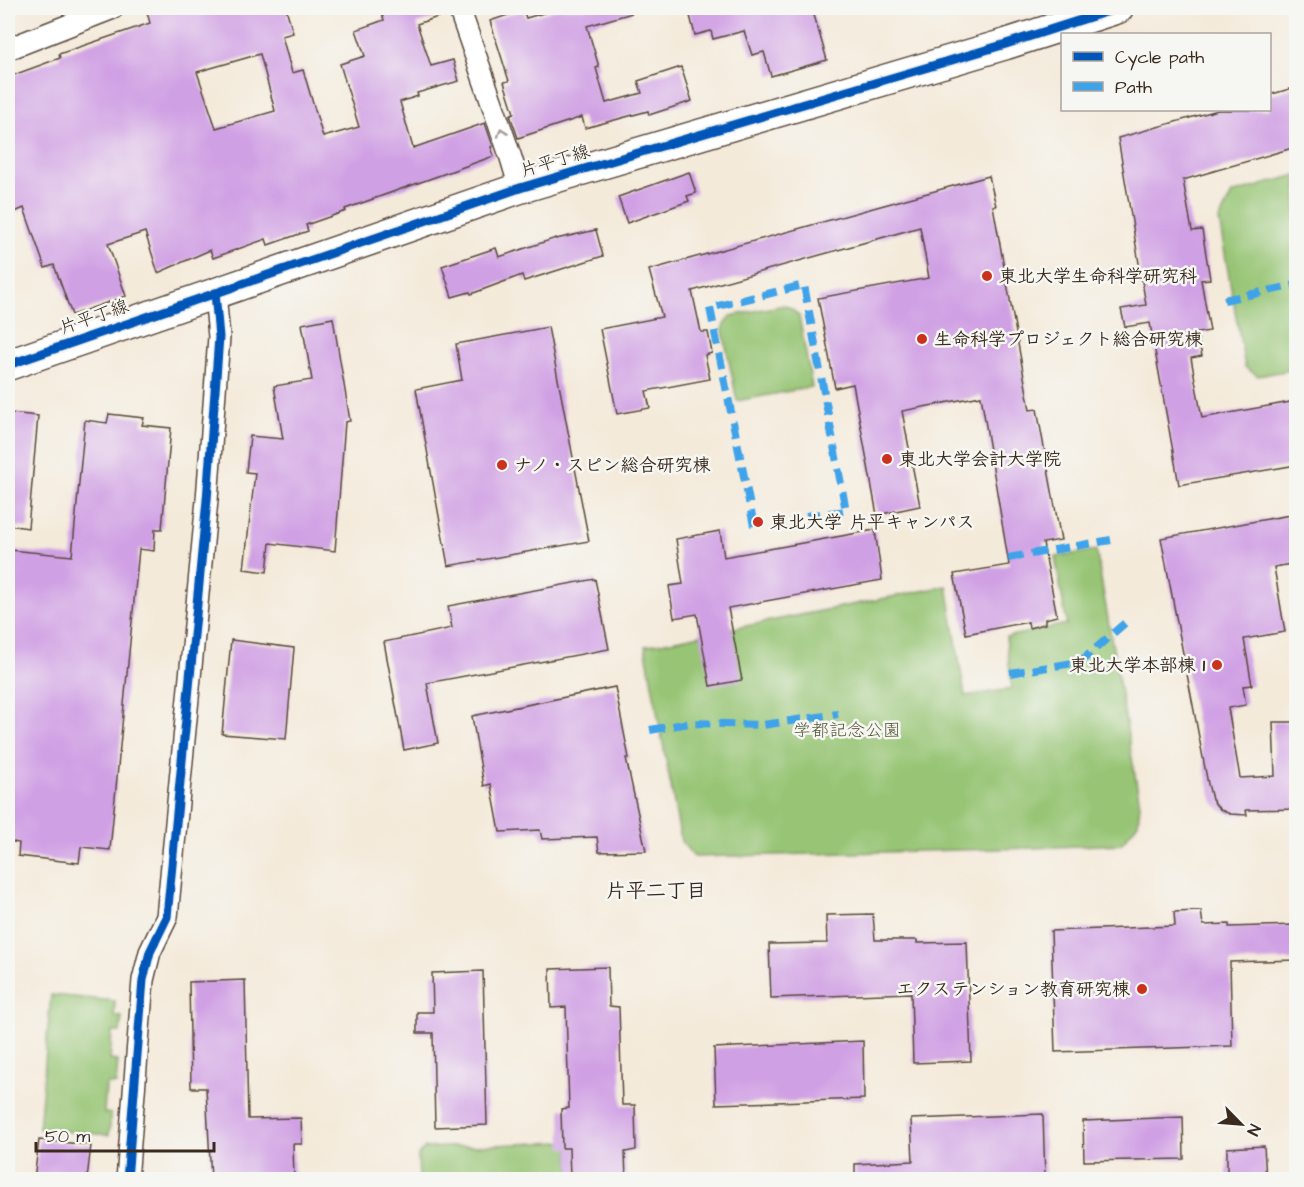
<svg xmlns="http://www.w3.org/2000/svg" width="1304" height="1187" font-family="'Architects Daughter','Klee One',sans-serif">
  <style>
    .green { fill: #97c574; stroke: #697849; stroke-width: 1.5 }
    .building { fill: #d0a0e4; fill-rule: evenodd }
    .lines { fill: none; stroke-linecap: round; stroke-linejoin: round }
    .street-casing { stroke: #57473a; stroke-width: 24 }
    .secondary-casing { stroke: #57473a; stroke-width: 33 }
    .street { stroke: #fff; stroke-width: 21 }
    .secondary { stroke: #fff; stroke-width: 30 }
    .quiet { stroke: #3fa3ea; stroke-width: 8; stroke-dasharray: 15 8; stroke-linecap: butt }
    .cycleway-casing { stroke: #f6f6f2; stroke-width: 13 }
    .cycleway { stroke: #0057b8; stroke-width: 9 }
    .oneway { stroke: #a79f9a }
    .poi-dot { fill: #c8321e; stroke: #f6f6f2; stroke-width: 2 }
    .labels { text-anchor: middle; dominant-baseline: central; stroke-width: 5; stroke-linejoin: round; paint-order: stroke }
    .street-label { font-size: 18px; fill: #3b2a1e; stroke: #f6f6f2 }
    .poi-label { font-size: 18px; font-weight: bold; fill: #3b2a1e; stroke: #f6f6f2; text-anchor: start }
    .park-label { font-size: 18px; fill: #575838; stroke: #f6f6f2 }
    .neighbourhood-label { font-size: 20px; font-weight: bold; fill: #3b2a1e; stroke: #f6f6f2 }
  </style>
  <rect width="100%" height="100%" fill="#f6f6f2"/>
  <filter id="ink" filterUnits="userSpaceOnUse"><feTurbulence type="fractalNoise" baseFrequency=".0167" numOctaves="2"/><feDisplacementMap in="SourceGraphic" scale="12" xChannelSelector="R" yChannelSelector="G"/><feConvolveMatrix kernelMatrix="1 2 1 2 8 2 1 2 1" color-interpolation-filters="sRGB"/></filter>
  <filter id="wash" filterUnits="userSpaceOnUse"><feTurbulence type="fractalNoise" baseFrequency=".008" numOctaves="4" result="noise"/><feDisplacementMap in="SourceGraphic" scale="24" xChannelSelector="R" yChannelSelector="G"/><feGaussianBlur stdDeviation="1.35" result="paint"/><feColorMatrix in="noise" values="0 0 0 0 0 0 0 0 0 0 0 0 0 0 0 0 0 1.4 0 .05"/><feComposite in="paint" operator="in"/></filter>
  <g filter="url(#wash)">
    <rect width="100%" height="100%" fill="#f4eada"/>
    <g class="green">
      <polygon points="1296,175 1296,369 1258,376 1245,367 1219,220 1232,194"/>
      <polygon points="784,305 792,309 799,316 812,387 737,401 723,331 725,323 731,316"/>
      <polygon points="1096,550 1140,804 1138,823 1121,844 1033,848 694,857 681,841 645,646 947,586 965,696 1012,689 1006,637 1067,624 1055,557"/>
      <polygon points="51,995 115,1001 114,1016 122,1017 120,1032 112,1032 110,1060 118,1061 116,1084 106,1084 104,1113 111,1114 109,1135 39,1129"/>
      <polygon points="562,1142 569,1148 570,1179 419,1179 418,1155 425,1148"/>
    </g>
    <g id="blocks">
      <g class="building">
        <path d="M 161,8 L 171,8 L 172,12 L 188,8 L 286,8 L 293,33 L 282,36 L 292,73 L 303,70 L 323,137 L 359,127 L 340,64 L 365,56 L 356,30 L 384,20 L 380,8 L 447,8 L 447,14 L 417,24 L 431,66 L 453,60 L 459,81 L 417,93 L 418,96 L 400,102 L 413,148 L 485,123 L 493,146 L 491,147 L 494,156 L 345,209 L 346,211 L 306,225 L 308,231 L 268,245 L 266,239 L 213,258 L 210,250 L 158,273 L 145,232 L 108,244 L 126,296 L 72,315 L 54,265 L 45,268 L 24,208 L 8,215 L 8,77 L 60,58 L 59,54 L 150,23 L 147,12 ZM 260,54 L 275,111 L 216,128 L 197,72 Z"/>
        <polygon points="561,8 631,8 632,13 587,26 599,67 596,68 606,103 642,93 638,81 681,67 692,101 649,115 648,111 585,128 582,117 518,138 510,115 514,113 504,82 509,81 490,21 523,10 526,18"/>
        <polygon points="688,8 812,8 827,60 771,76 764,52 752,55 744,31 713,39 711,31 695,35"/>
        <polygon points="1296,87 1296,147 1183,180 1192,231 1202,230 1210,279 1201,280 1210,331 1197,333 1202,356 1191,358 1202,418 1296,401 1296,465 1179,485 1150,323 1125,327 1121,309 1146,305 1118,138 1218,110 1269,110 1269,95"/>
        <polygon points="689,172 696,193 687,196 689,201 627,223 618,197"/>
        <polygon points="989,176 996,206 993,206 1030,410 1037,409 1061,540 1043,543 1057,616 1045,619 1045,624 1029,628 1028,622 966,634 954,574 1009,565 981,396 902,411 920,506 877,515 853,384 835,388 818,298 929,278 920,227 692,291 701,332 708,332 712,353 705,355 710,379 646,391 650,408 617,414 600,329 662,317 649,270"/>
        <polygon points="596,230 603,256 524,281 522,275 471,294 470,292 452,297 442,266 496,248 499,257 556,238 556,239"/>
        <polygon points="333,318 350,421 345,422 335,551 270,543 267,572 244,569 255,473 246,472 250,436 283,439 274,386 312,380 302,324"/>
        <polygon points="548,327 589,541 448,566 416,389 462,380 456,344"/>
        <polygon points="10,413 38,416 28,528 8,525 8,442"/>
        <polygon points="109,414 144,418 142,425 171,428 162,529 155,529 154,551 139,549 110,850 81,847 79,863 18,856 19,843 8,841 8,572 10,550 72,556 85,420 107,423"/>
        <polygon points="1296,514 1296,563 1274,567 1285,632 1244,639 1252,685 1243,686 1246,705 1228,708 1240,778 1275,776 1273,722 1296,722 1296,809 1246,810 1247,815 1230,814 1221,810 1216,805 1212,799 1208,784 1161,538"/>
        <polygon points="875,530 882,580 728,608 742,680 710,686 697,614 674,618 669,586 683,584 676,539 720,531 724,557"/>
        <polygon points="595,579 609,649 427,683 438,743 404,750 384,642 452,628 448,606"/>
        <polygon points="231,640 294,648 286,739 222,734"/>
        <polygon points="615,687 629,758 626,758 646,851 599,852 597,837 542,839 540,830 500,832 491,784 484,786 472,716"/>
        <polygon points="1201,911 1203,925 1229,924 1229,927 1296,925 1296,960 1230,962 1232,1046 1055,1052 1051,931 1175,926 1174,912"/>
        <polygon points="873,914 875,940 917,940 917,943 967,942 971,1061 913,1063 911,993 771,998 769,944 827,943 826,915"/>
        <polygon points="608,967 609,1006 619,1007 622,1105 635,1105 636,1150 625,1152 626,1179 570,1179 569,1148 562,1148 561,1109 569,1108 566,1007 551,1008 550,969"/>
        <polygon points="483,971 487,1125 435,1127 433,1033 417,1033 417,1012 433,1012 432,973"/>
        <polygon points="245,980 248,1119 301,1118 302,1144 293,1144 294,1179 211,1179 206,1088 191,1088 189,982"/>
        <polygon points="863,1041 864,1099 716,1104 714,1048"/>
        <polygon points="1043,1114 1045,1179 855,1179 855,1164 913,1161 911,1119"/>
        <polygon points="1183,1117 1184,1159 1084,1161 1083,1121"/>
        <polygon points="39,1140 91,1145 87,1179 34,1179"/>
        <polygon points="1264,1146 1266,1179 1227,1179 1227,1148"/>
      </g>
    </g>
  </g>
  <g filter="url(#ink)">
    <use href="#blocks" fill-opacity="0" stroke="#57473a" stroke-width="1.5"/>
    <g class="lines">
      <defs>
        <g id="street">
          <polyline points="459,8 511,158 520,188"/>
          <polyline points="8,49 113,8"/>
          <polyline points="127,1180 143,980 150,952 167,917 207,500 219,337 215,293"/>
        </g>
        <polyline id="secondary" points="8,365 520,188 1006,44 1118,8"/>
      </defs>
      <use href="#street" class="street-casing"/>
      <use href="#secondary" class="secondary-casing"/>
      <use href="#street" class="street"/>
      <use href="#secondary" class="secondary"/>
      <g class="quiet">
        <polyline points="1224,300 1296,285"/>
        <polyline points="754,526 710,308 804,285 846,511 806,516"/>
        <polyline points="1008,558 1111,540"/>
        <polyline points="1010,673 1080,662 1125,623"/>
        <polyline points="650,730 689,723 763,725 838,714"/>
      </g>
      <defs>
        <g id="cycleway">
          <polyline points="8,365 520,188 1006,44 1118,8"/>
          <polyline points="127,1180 143,980 150,952 167,917 207,500 219,337 215,293"/>
        </g>
      </defs>
      <use href="#cycleway" class="cycleway-casing"/>
      <use href="#cycleway" class="cycleway"/>
    </g>
    <defs><path id="oneway-chevron" d="M-2-3.5L2.5 0L-2 3.5" fill="none" stroke-width="1.6" stroke-linecap="round" stroke-linejoin="round" transform="scale(1.5)"/></defs>
    <use class="oneway" href="#oneway-chevron" transform="translate(502 132) rotate(-109)"/>
  </g>
  <g class="poi-dot">
    <circle cx="987" cy="276" r="6"/>
    <circle cx="922" cy="339" r="6"/>
    <circle cx="887" cy="459" r="6"/>
    <circle cx="502" cy="465" r="6"/>
    <circle cx="758" cy="522" r="6"/>
    <circle cx="1217" cy="665" r="6"/>
    <circle cx="1142" cy="989" r="6"/>
  </g>
  <g class="labels">
    <g class="street-label">
      <text transform="translate(555 161) rotate(-17)">片平丁線</text>
      <text transform="translate(94 317) rotate(-19)">片平丁線</text>
    </g>
    <g class="poi-label">
      <text x="999" y="276">東北大学生命科学研究科</text>
      <text x="934" y="339">生命科学プロジェクト総合研究棟</text>
      <text x="899" y="459">東北大学会計大学院</text>
      <text x="514" y="465">ナノ・スピン総合研究棟</text>
      <text x="770" y="522">東北大学 片平キャンパス</text>
      <text x="1205" y="665" text-anchor="end">東北大学本部棟 1</text>
      <text x="1130" y="989" text-anchor="end">エクステンション教育研究棟</text>
    </g>
    <g class="park-label">
      <text x="847" y="730">学都記念公園</text>
    </g>
    <g class="neighbourhood-label">
      <text x="656" y="891">片平二丁目</text>
    </g>
  </g>
  <rect width="1304" height="1187" fill="none" stroke="#f6f6f2" stroke-width="30"/>
  <rect x="1061" y="33" width="210" height="78" fill="#f6f6f2" stroke="#aba49d" stroke-width="1.5"/>
  <rect x="1073" y="52" width="30" height="9" fill="#0057b8" stroke="#aba49d" stroke-width="1.5"/>
  <text x="1115" y="63" font-size="18" fill="#3b2a1e">Cycle path</text>
  <rect x="1073" y="82" width="30" height="9" fill="#3fa3ea" stroke="#aba49d" stroke-width="1.5"/>
  <text x="1115" y="93" font-size="18" fill="#3b2a1e">Path</text>
  <g transform="translate(1241 1124) rotate(115)" stroke="#f6f6f2" stroke-width="4.5" paint-order="stroke">
  <path d="M0-4.5L10 22L0 15L-10 22Z" fill="#3b2a1e"/>
  <text y="-9" font-size="16" font-weight="bold" text-anchor="middle" fill="#3b2a1e">N</text>
  </g>
  <path d="M36 1142v9h178v-9" fill="none" stroke="#3b2a1e" stroke-width="3"/>
  <text x="45" y="1142" font-size="18" fill="#3b2a1e" stroke="#f6f6f2" stroke-width="4.5" paint-order="stroke">50 m</text>
</svg>
